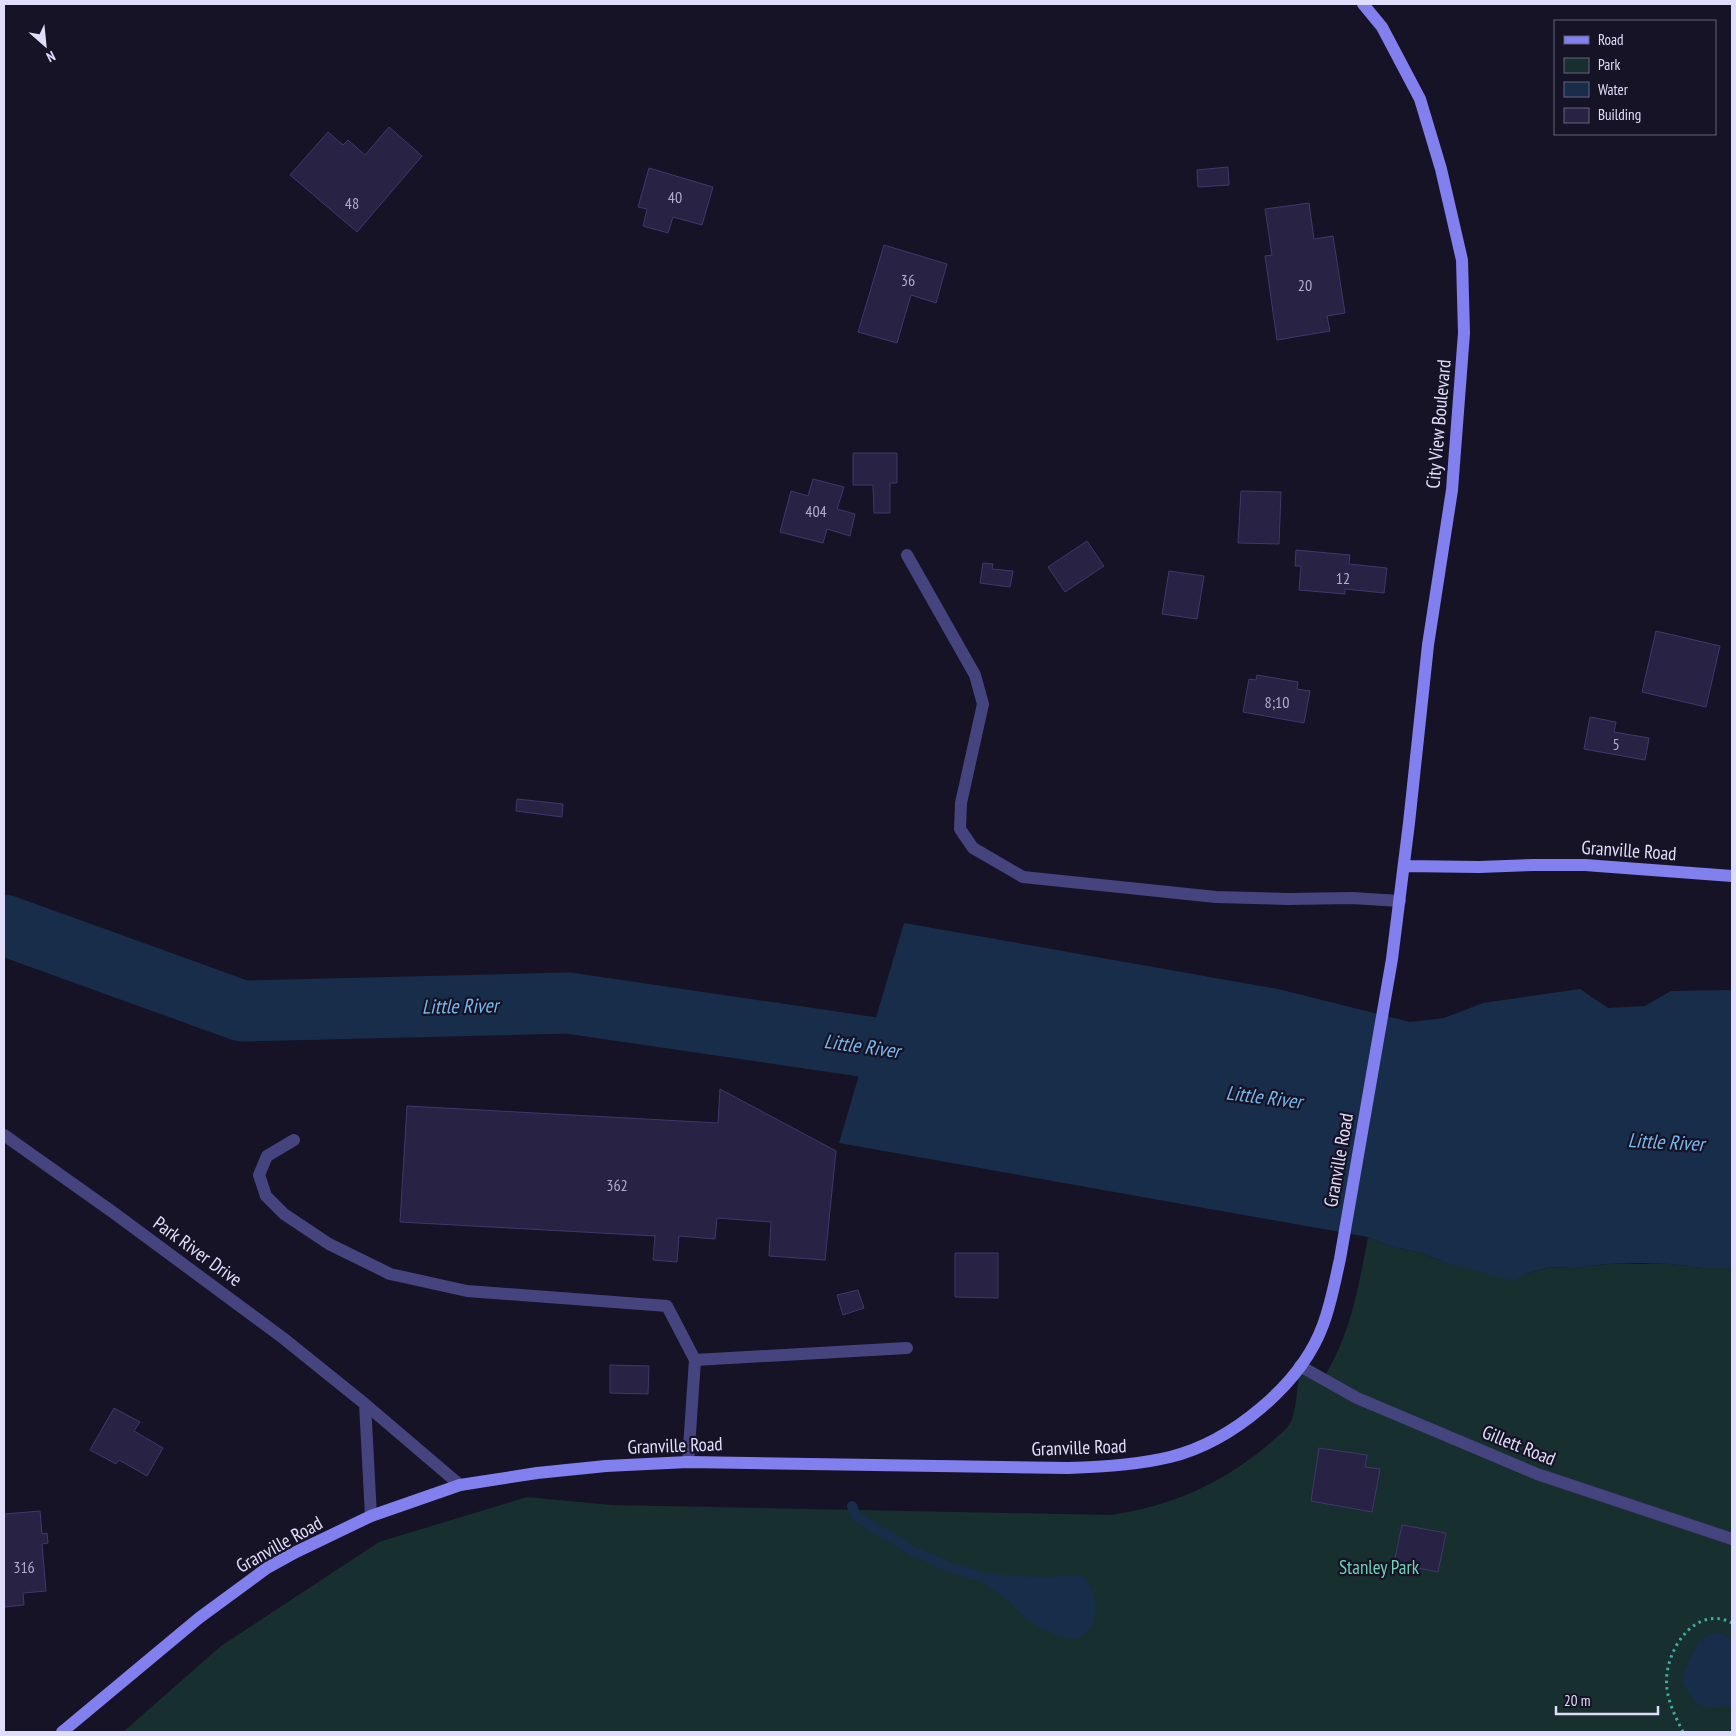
<svg xmlns="http://www.w3.org/2000/svg" width="1736" height="1736" font-family="'PT Sans Narrow',sans-serif">
<style>
.green{fill:#172f2e}
.water{fill:#182d4a}
.lines{fill:none;stroke-linecap:round;stroke-linejoin:round}
.stream{stroke:#182d4a;stroke-width:10}
.river{stroke:#182d4a;stroke-width:61}
.building{fill:#282245;stroke:#41376d}
.path{stroke:#41aba3;stroke-width:3;stroke-dasharray:2.5 4;stroke-linecap:butt}
.lane{stroke:#46447f;stroke-width:12}
.street{stroke:#46447f;stroke-width:12}
.secondary{stroke:#8180ee;stroke-width:12}
.labels{text-anchor:middle;stroke-width:4.5;stroke-linejoin:round;paint-order:stroke}
.number-label{font-size:16px;fill:#b2aecd}
.street-label{font-size:19px;fill:#e0ddfa;stroke:#161326}
.park-label{font-size:19px;fill:#72d2b8;stroke:#161326}
.water-label{font-size:20px;font-style:italic;fill:#78b9ed;stroke:#161326}
</style>
<rect width="100%" height="100%" fill="#161326"/>
<path class="green" d="M1368,1237L1389,1246L1422,1253L1446,1263L1524,1274L1551,1267L1574,1268L1606,1264H1671L1703,1268H1732V1732H123L221,1646L379,1542L527,1497L611,1505L1110,1515C1170,1507 1223,1483 1269,1444C1276,1438 1289,1428 1292,1419C1297,1403 1298,1382 1300,1366L1326,1374C1351,1332 1359,1285 1368,1237Z"/>
<path class="water" d="M904,923L1278,989L1410,1022L1444,1018L1483,1003L1580,989L1608,1008L1645,1006L1671,991L1732,990V1268H1703L1671,1264L1640,1263L1606,1264L1574,1268L1551,1267L1524,1274L1513,1281L1446,1263L1422,1253L1389,1246L1368,1237L839,1143Z
M984,1573C1005,1575 1025,1577 1045,1577C1054,1577 1072,1574 1080,1576C1099,1582 1104,1636 1073,1639C1060,1640 1032,1624 1022,1615C1016,1610 1012,1604 1006,1599C998,1593 989,1588 981,1582L979,1576Z
M1721,1633L1732,1641V1708L1726,1706L1708,1708L1696,1704L1684,1684V1670L1700,1640L1711,1634Z"/>
<g class="lines">
<path class="stream" d="M852,1506L856,1516L911,1550L949,1567L979,1576"/>
<path class="river" d="M4,925L242,1011L568,1003L950,1059"/>
</g>
<path class="building" d="M389,127L422,156L357,232L290,175L328,132L343,145L348,140L365,155Z
M1228,167L1229,185L1198,187L1197,170Z
M649,168L713,187L702,225L673,217L668,233L643,226L647,209L638,207Z
M1309,203L1314,239L1333,236L1345,313L1327,316L1330,331L1277,340L1265,256L1272,255L1265,209Z
M884,245L947,264L936,303L911,295L897,343L858,332Z
M853,453H897V483H890V513H874L873,485H853Z
M813,479L844,487L837,509L855,514L850,536L827,529L823,543L780,532L791,491L808,496Z
M1241,491L1281,492L1279,544L1238,543Z
M1087,541L1104,566L1065,592L1048,567Z
M1296,550L1350,555L1349,564L1387,568L1384,593L1345,589V594L1299,590L1301,566H1295Z
M983,563L993,564L992,569L1013,571L1010,587L980,583Z
M1169,571L1204,576L1197,619L1162,614Z
M1656,631L1720,646L1706,707L1642,692Z
M1257,675L1298,682L1297,689L1310,691L1304,723L1243,712L1249,679L1256,680Z
M1590,717L1616,722L1614,732L1649,738L1645,760L1584,749Z
M517,799L563,804L562,817L516,811Z
M720,1089L836,1151L825,1260L769,1256L771,1222L717,1218L715,1239L679,1236L677,1262L653,1260L655,1236L400,1222L407,1106L718,1123Z
M955,1253H998V1298L955,1297Z
M858,1290L864,1308L843,1315L837,1295Z
M610,1365L649,1366L648,1394L610,1393Z
M114,1408L140,1422L134,1431L163,1448L147,1476L119,1460L116,1464L90,1450Z
M1319,1448L1367,1455L1365,1467L1380,1469L1372,1512L1311,1501Z
M40,1511L42,1534L47,1533L48,1543L42,1544L46,1591L23,1593L24,1605L5,1607L4,1589V1514Z
M1402,1525L1446,1533L1438,1572L1394,1563Z"/>
<g class="lines">
<path class="path" d="M1683,1732C1676,1718 1669,1704 1667,1689C1662,1654 1694,1603 1732,1623"/>
<path class="lane" d="M907,555L975,675L983,704L961,803L960,829L973,848L1023,877L1216,897L1289,899L1352,898L1400,901
M294,1140L267,1156L259,1175L266,1196L284,1214L329,1244L390,1274L467,1291L667,1306L695,1360L688,1462
M695,1360L907,1348
M1300,1366L1357,1398L1537,1474L1732,1539"/>
<path class="street" d="M4,1135L114,1213L283,1338L365,1404L460,1485
M365,1404L371,1516"/>
<path class="secondary" d="M1404,866L1479,867L1534,865H1585L1732,876
M62,1732L199,1618L267,1568L296,1552L371,1516L460,1485L537,1473L606,1466L688,1462L1068,1468C1103,1467 1137,1465 1170,1457C1231,1442 1301,1385 1323,1325C1331,1304 1335,1281 1340,1259L1392,959L1409,823L1428,645L1452,490L1464,333L1462,260L1441,169L1420,99L1382,27L1363,4"/>
</g>
<g class="labels">
<g class="number-label">
<text x="675" y="203">40</text>
<text x="352" y="209">48</text>
<text x="908" y="286">36</text>
<text x="1305" y="291">20</text>
<text x="816" y="517">404</text>
<text x="1343" y="584">12</text>
<text x="1277" y="708">8;10</text>
<text x="1616" y="750">5</text>
<text x="617" y="1191">362</text>
<text x="24" y="1573">316</text>
</g>
<g class="street-label">
<text transform="translate(1438 424) rotate(-85)" y="7">City View Boulevard</text>
<text transform="translate(1629 850) rotate(4)" y="7">Granville Road</text>
<text transform="translate(1338 1160) rotate(-80)" y="7">Granville Road</text>
<text transform="translate(198 1251) rotate(36)" y="7">Park River Drive</text>
<text transform="translate(675 1445) rotate(-2)" y="7">Granville Road</text>
<text transform="translate(1519 1445) rotate(22)" y="7">Gillett Road</text>
<text transform="translate(1079 1447) rotate(-2)" y="7">Granville Road</text>
<text transform="translate(279 1544) rotate(-29)" y="7">Granville Road</text>
</g>
<g class="park-label">
<text x="1379" y="1574">Stanley Park</text>
</g>
<g class="water-label">
<text transform="translate(460 1006) rotate(-1)" y="7">Little River</text>
<text transform="translate(862 1046) rotate(8)" y="7">Little River</text>
<text transform="translate(1264 1097) rotate(7)" y="7">Little River</text>
<text transform="translate(1666 1142) rotate(3)" y="7">Little River</text>
</g>
</g>
<rect width="1736" height="1736" fill="none" stroke="#e0ddfa" stroke-width="10"/>
<rect x="1554" y="20" width="162" height="115" fill="#161326" stroke="#67647b"/>
<rect x="1564" y="36" width="25" height="8" fill="#8180ee" stroke="#67647b"/>
<text x="1598" y="45" font-size="15" fill="#e0ddfa">Road</text>
<rect x="1564" y="58" width="25" height="15" fill="#172f2e" stroke="#67647b"/>
<text x="1598" y="70" font-size="15" fill="#e0ddfa">Park</text>
<rect x="1564" y="82" width="25" height="15" fill="#182d4a" stroke="#67647b"/>
<text x="1598" y="95" font-size="15" fill="#e0ddfa">Water</text>
<rect x="1564" y="108" width="25" height="15" fill="#282245" stroke="#67647b"/>
<text x="1598" y="120" font-size="15" fill="#e0ddfa">Building</text>
<g transform="translate(45 45) rotate(153)" stroke="#161326" stroke-width="4" paint-order="stroke">
<path d="M0-4L9 19L0 12L-9 19Z" fill="#e0ddfa"/>
<text y="-8" font-size="14" font-weight="bold" text-anchor="middle" fill="#e0ddfa">N</text>
</g>
<path d="M1556 1706v8h102v-8" fill="none" stroke="#e0ddfa" stroke-width="2.5"/>
<text x="1564" y="1706" font-size="15" fill="#e0ddfa" stroke="#161326" stroke-width="4" paint-order="stroke">20 m</text>
</svg>
